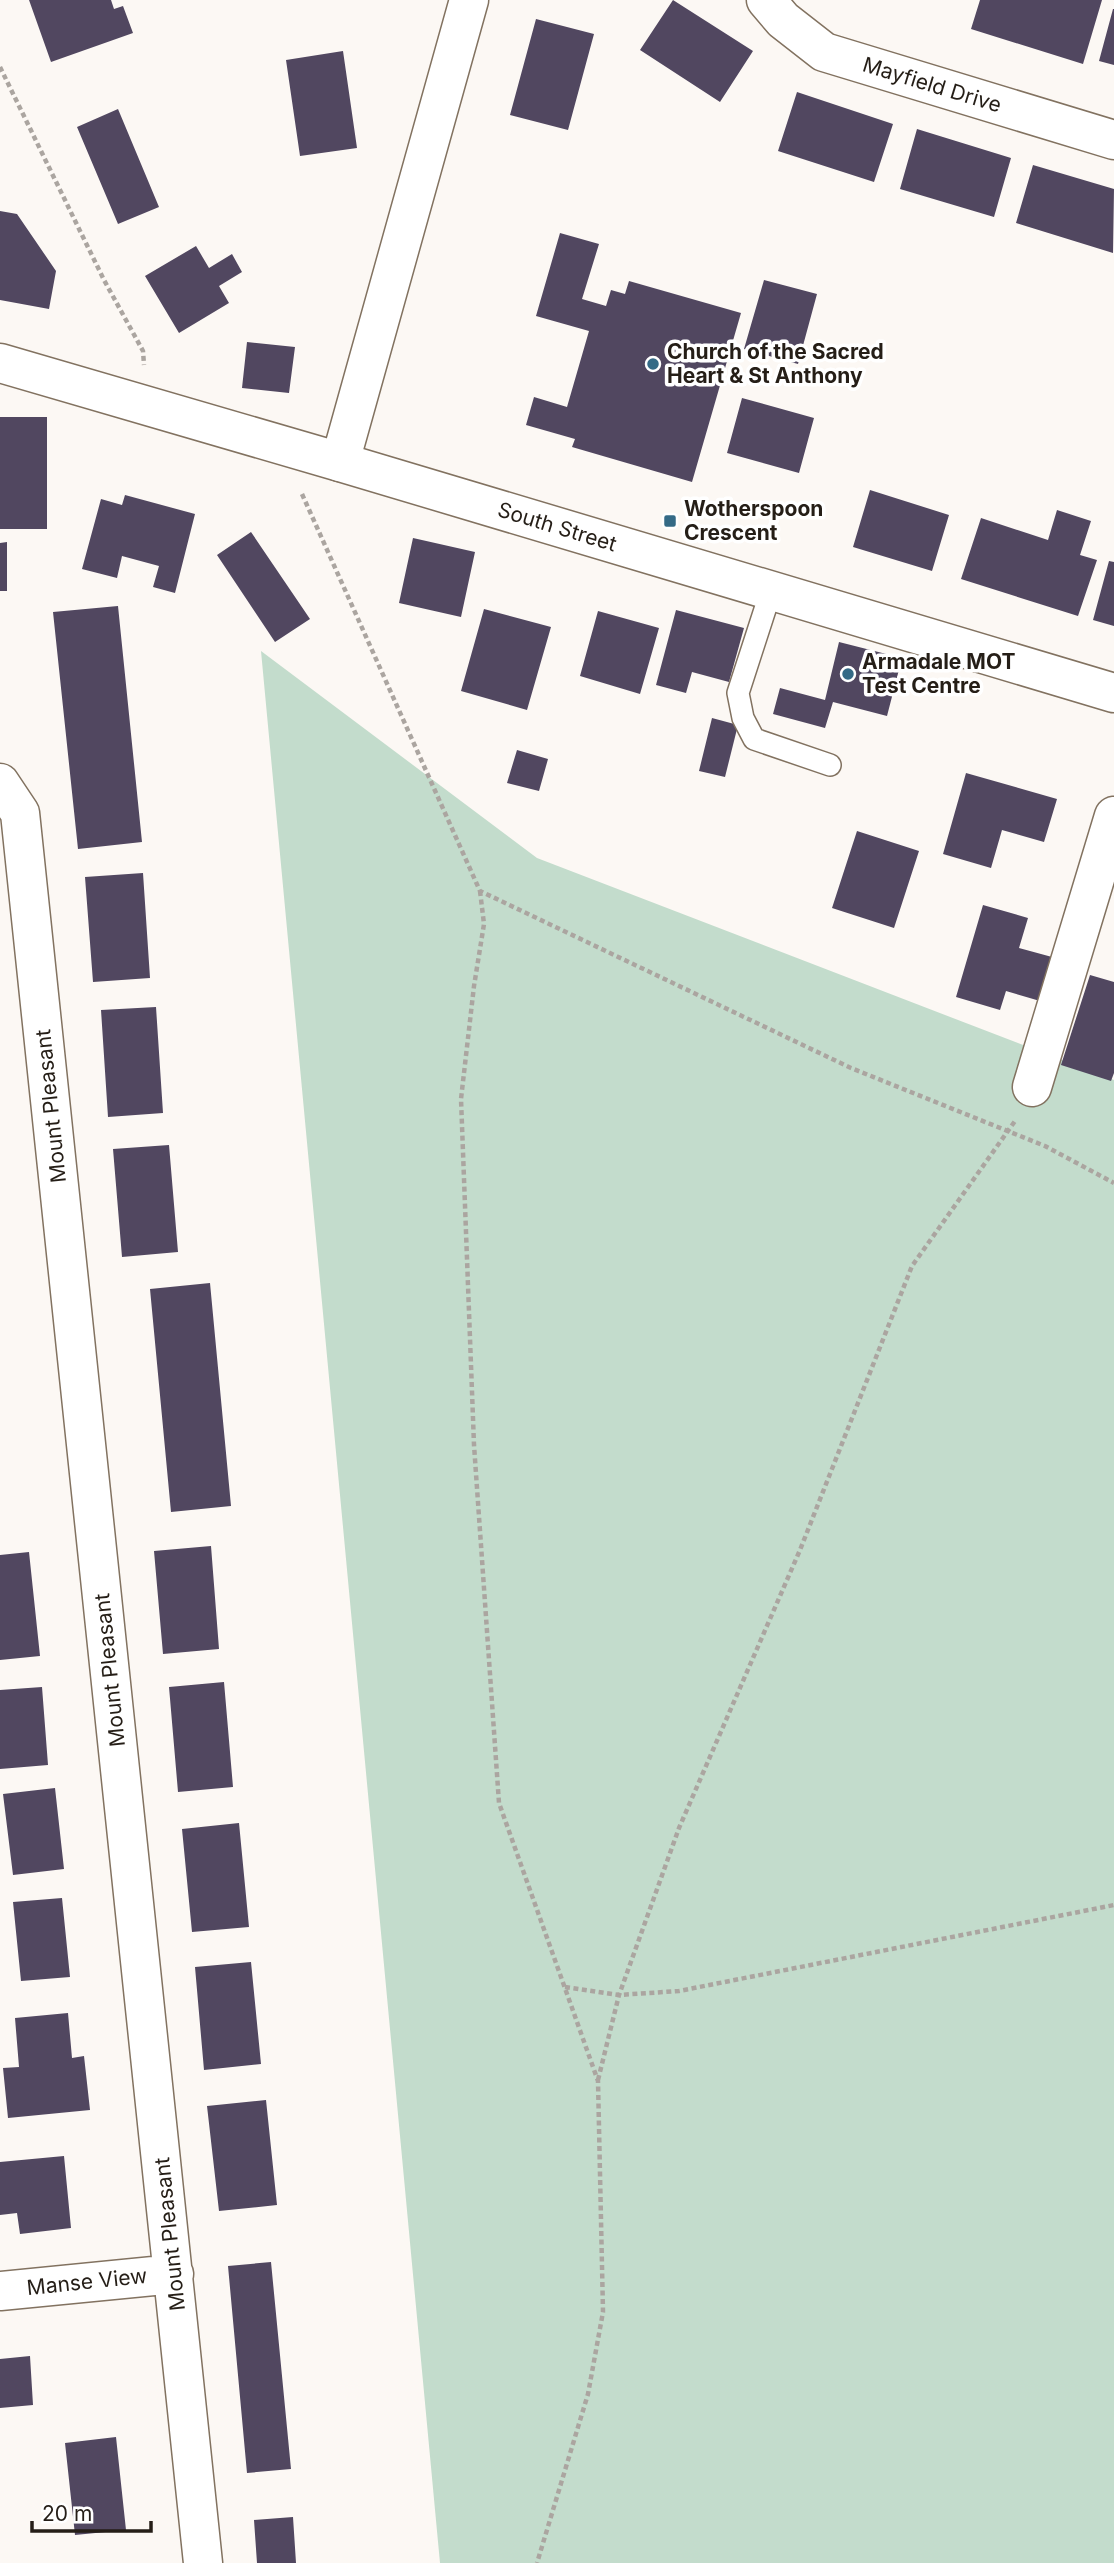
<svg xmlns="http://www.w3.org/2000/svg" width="1114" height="2563" font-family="Inter,sans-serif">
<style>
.green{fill:#c3dccc}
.building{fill:#514760}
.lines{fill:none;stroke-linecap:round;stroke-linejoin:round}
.lane-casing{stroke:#827260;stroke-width:24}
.street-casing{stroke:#827260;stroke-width:41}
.secondary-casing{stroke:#827260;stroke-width:41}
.path{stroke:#aba5a0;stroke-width:4.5;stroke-dasharray:5 3.5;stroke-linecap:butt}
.lane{stroke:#fff;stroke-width:21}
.street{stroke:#fff;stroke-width:38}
.secondary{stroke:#fff;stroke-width:38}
.poi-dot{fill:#346a86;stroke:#fff;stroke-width:2.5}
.labels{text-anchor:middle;stroke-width:7;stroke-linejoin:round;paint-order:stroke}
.street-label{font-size:21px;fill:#251e17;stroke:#fff}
.poi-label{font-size:21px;font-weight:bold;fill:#251e17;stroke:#fff;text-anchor:start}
</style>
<rect width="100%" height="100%" fill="#fcf8f4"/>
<path class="green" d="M261,651L537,858L1114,1080V2563H440Z"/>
<path class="building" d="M29,0H111L114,9L123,6L133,33L51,62Z
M673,0L753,51L720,102L640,50Z
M980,0H1102L1083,64L971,29Z
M1113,9H1114V65L1099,61Z
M536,19L594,34L568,130L510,115Z
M343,51L357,148L300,156L286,60Z
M797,92L893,124L874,182L778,151Z
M118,109L159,207L118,224L77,127Z
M917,129L1011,158L994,217L900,189Z
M1033,165L1114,189L1113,253L1016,223Z
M0,211L17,214L56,271L49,309L0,300Z
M560,233L599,244L582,299L606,306L611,290L625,294L629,281L741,313L692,482L572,447L575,439L526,425L534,397L567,407L589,331L536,316Z
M196,246L209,268L232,254L242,272L219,286L229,303L179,333L145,276Z
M764,280L817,294L798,364L744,349Z
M247,342L295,347L289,393L242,388Z
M742,398L814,418L799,473L727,453Z
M0,417H47V529H0Z
M870,490L949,515L932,571L853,547Z
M125,495L195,514L175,593L153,587L159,566L122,556L117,578L82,569L101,499L122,505Z
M1057,510L1091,521L1080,555L1097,560L1078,616L961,579L981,518L1048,540Z
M251,532L310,619L275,642L217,555Z
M413,538L475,552L461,617L399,603Z
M7,542V591H0V543Z
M1109,561L1114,562V626L1093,620Z
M118,606L142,842L78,849L53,612Z
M484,609L551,627L527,710L461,691Z
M676,610L744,628L729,682L692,672L686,693L656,685Z
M598,611L659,628L640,694L580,676Z
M839,642L902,658L887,716L833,702L825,728L773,714L780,688L825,700Z
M712,718L738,725L725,777L699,771Z
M517,750L548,759L539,791L507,783Z
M966,773L1057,799L1044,842L1002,830L991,868L943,854Z
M857,831L919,851L894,928L832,908Z
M143,873L150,978L93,982L85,877Z
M983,905L1028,918L1019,948L1052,957L1040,1001L1006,991L1000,1010L956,997Z
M1090,975L1114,982V1073L1111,1081L1061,1065Z
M156,1007L163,1113L108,1117L101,1010Z
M169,1145L178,1252L122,1257L113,1149Z
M210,1283L231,1506L171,1512L150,1289Z
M211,1546L219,1649L163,1654L154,1551Z
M29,1552L40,1656L0,1660V1555Z
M224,1682L233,1787L178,1792L169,1687Z
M42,1687L48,1765L0,1769V1690Z
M55,1788L64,1869L13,1875L3,1794Z
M239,1823L249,1927L192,1932L182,1829Z
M62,1898L70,1977L21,1981L13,1902Z
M251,1962L261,2064L204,2070L195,1967Z
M68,2013L72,2058L84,2056L90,2110L8,2118L3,2068L19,2067L15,2018Z
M266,2100L277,2205L219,2211L207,2106Z
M64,2156L71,2228L20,2234L17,2213L0,2215V2162Z
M271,2262L291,2469L247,2473L228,2266Z
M30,2356L33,2405L0,2408V2359Z
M116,2437L126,2530L75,2535L65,2443Z
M293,2517L296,2563H257L254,2520Z"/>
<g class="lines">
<g class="lane-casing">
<path id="lane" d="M771,591L738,693L743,718L754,739L830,765"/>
</g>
<g class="street-casing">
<path id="street" d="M766,0L783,20L824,52L1114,140
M340,462L469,0
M0,783L20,813L203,2563
M1032,1087L1114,816
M0,2291L174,2274"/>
</g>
<g class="secondary-casing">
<path id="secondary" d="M0,363L340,462L1114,693"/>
</g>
<path class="path" d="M0,67L104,280L143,351L144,365
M302,494L480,891L851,1068L1045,1146L1114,1183
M480,891L484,924L474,986L461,1099L474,1445L499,1803L598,2081L603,2312L588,2394L537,2563
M565,1987L619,1995L679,1991L1114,1905
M598,2080L619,1995L679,1828L800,1550L912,1266L1015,1121"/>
<use href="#lane" class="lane"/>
<use href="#street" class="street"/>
<use href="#secondary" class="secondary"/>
</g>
<g class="poi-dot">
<circle cx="653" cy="364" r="7"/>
<rect x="663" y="514" width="14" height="14" rx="3.5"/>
<circle cx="848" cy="674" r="7"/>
</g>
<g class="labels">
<g class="street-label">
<text transform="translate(932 85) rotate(17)" y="7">Mayfield Drive</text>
<text transform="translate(557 527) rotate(17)" y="7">South Street</text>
<text transform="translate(51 1106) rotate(-96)" y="7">Mount Pleasant</text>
<text transform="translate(110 1670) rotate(-96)" y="7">Mount Pleasant</text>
<text transform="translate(170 2234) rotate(-96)" y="7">Mount Pleasant</text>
<text transform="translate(87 2282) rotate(-6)" y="7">Manse View</text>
</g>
<g class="poi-label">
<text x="667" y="359">Church of the Sacred<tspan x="667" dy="24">Heart &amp; St Anthony</tspan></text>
<text x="684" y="516">Wotherspoon<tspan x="684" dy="24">Crescent</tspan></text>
<text x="862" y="669">Armadale MOT<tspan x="862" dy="24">Test Centre</tspan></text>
</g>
</g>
<path d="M32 2521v10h119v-10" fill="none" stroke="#251e17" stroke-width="3.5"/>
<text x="42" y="2521" font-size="21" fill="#251e17" stroke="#ffffff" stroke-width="5" paint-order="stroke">20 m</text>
</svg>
